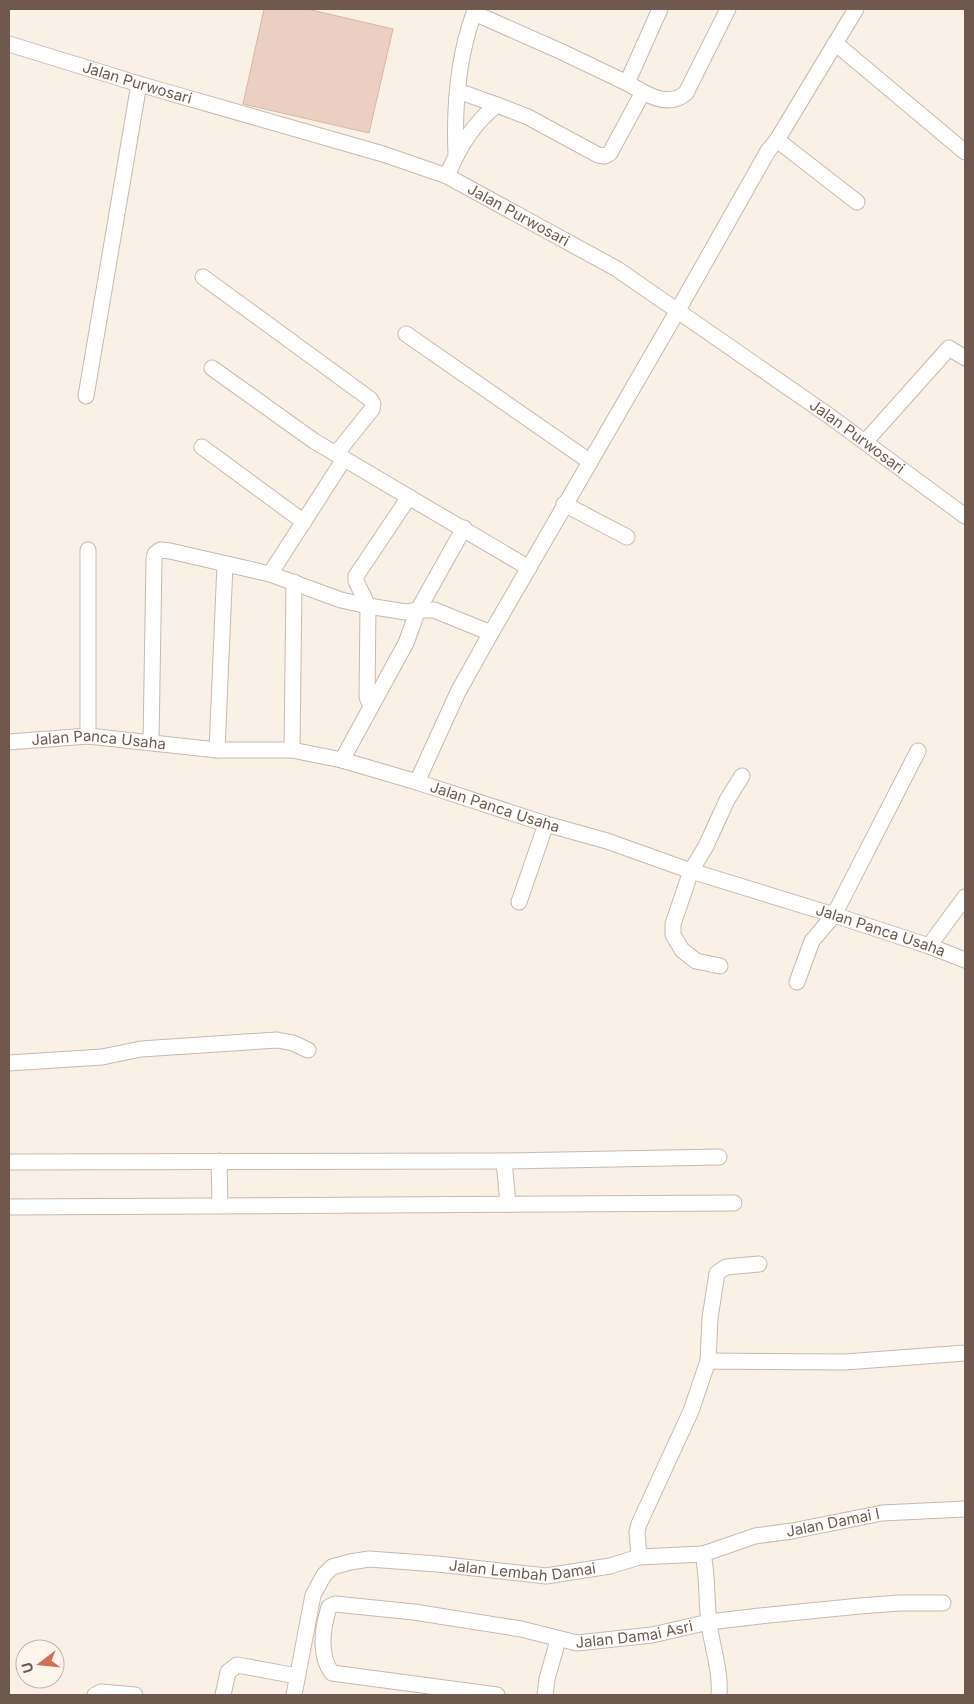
<svg xmlns="http://www.w3.org/2000/svg" width="974" height="1704" font-family="Inter,sans-serif">
<style>
.building{fill:#ebcfc1;stroke:#dcb5a3}
.lines{fill:none;stroke-linecap:round;stroke-linejoin:round}
.minor-casing{stroke:#c9b8ad;stroke-width:17}
.minor{stroke:#fff;stroke-width:15}
.labels{text-anchor:middle;stroke-width:4;stroke-linejoin:round;paint-order:stroke}
.street-label{font-size:15px;fill:#6f584e;stroke:#fdf5eb}
</style>
<rect width="100%" height="100%" fill="#f9f1e6"/>
<path class="building" d="M264,9H307L393,29L369,133L243,104Z"/>
<g class="lines">
<g class="minor-casing">
<g id="minor">
<path d="M835,43L965,152"/>
<path id="s1" d="M9,44L139,84L383,154L447,176L617,269L828,415L965,516"/>
<path d="M627,83L660,9"/>
<path d="M458,91L497,105"/>
<path d="M643,92C657,100 673,104 686,93L728,9"/>
<path d="M777,140L857,202"/>
<path d="M447,176C458,149 473,123 497,105L528,117L598,155L605,156L610,153L643,92L627,83L560,51L474,13C458,57 454,107 456,154"/>
<path d="M203,277L370,399L373,404L372,409L336,454"/>
<path d="M406,334L589,461"/>
<path d="M212,368L314,441L529,568"/>
<path d="M86,396L139,84"/>
<path d="M865,442L949,348L965,358"/>
<path d="M202,447L304,522"/>
<path d="M564,504L627,537"/>
<path d="M88,550V736"/>
<path d="M270,574L344,459"/>
<path d="M371,706L367,697L368,606L356,581V576L409,497"/>
<path id="s2" d="M9,742L88,736L217,750H292L342,760L417,782L546,824L607,841L691,871L834,915L929,946L965,960"/>
<path d="M151,742L154,559L155,554L160,550L170,551L270,574L341,600L368,606L406,612L418,610H434L491,633"/>
<path d="M217,750L225,564"/>
<path d="M292,750L294,582"/>
<path d="M342,760L406,643L418,610L464,528"/>
<path d="M417,782L458,692L491,633L678,310L768,151L777,140L856,9"/>
<path d="M519,902L546,824"/>
<path d="M929,946L965,897"/>
<path d="M720,966L696,961L682,950L673,935V924L691,871L706,846L727,800L742,776"/>
<path d="M797,982L812,941L834,915L918,751"/>
<path d="M9,1063L102,1057L141,1049L277,1040L293,1043L308,1050"/>
<path d="M219,1161L220,1205"/>
<path d="M504,1161L508,1204"/>
<path d="M9,1162L504,1161L719,1157"/>
<path d="M9,1207L734,1203"/>
<path d="M708,1361L710,1318L717,1273L726,1267L759,1264"/>
<path id="s3" d="M703,1554L755,1536L792,1531L882,1513L965,1509"/>
<path d="M639,1557L637,1532L639,1524L691,1411L708,1361L845,1362L965,1353"/>
<path d="M95,1695L101,1692L135,1695"/>
<path d="M223,1695L228,1672L237,1665L297,1676"/>
<path id="s4" d="M294,1695L313,1595L324,1575L332,1567L350,1562L369,1559L437,1564L546,1576L610,1566L639,1557L703,1554C708,1577 706,1600 709,1623C712,1647 721,1671 719,1695"/>
<path id="s5" d="M497,1695L332,1673C318,1655 323,1627 329,1607L335,1604L414,1612L521,1629L577,1643L652,1635L709,1622L760,1616L860,1606L899,1603H943"/>
<path d="M545,1695L547,1679L558,1640"/>
</g>
</g>
<use href="#minor" class="minor"/>
</g>
<g class="labels">
<g class="street-label">
<text dy="5" stroke="none"><textPath href="#s1" startOffset="134">Jalan Purwosari</textPath></text>
<text dy="5" stroke="none"><textPath href="#s1" startOffset="539">Jalan Purwosari</textPath></text>
<text dy="5" stroke="none"><textPath href="#s1" startOffset="944">Jalan Purwosari</textPath></text>
<text dy="5" stroke="none"><textPath href="#s2" startOffset="90">Jalan Panca Usaha</textPath></text>
<text dy="5" stroke="none"><textPath href="#s2" startOffset="495">Jalan Panca Usaha</textPath></text>
<text dy="5" stroke="none"><textPath href="#s2" startOffset="900">Jalan Panca Usaha</textPath></text>
<text dy="5" stroke="none"><textPath href="#s3" startOffset="134">Jalan Damai I</textPath></text>
<text dy="5" stroke="none"><textPath href="#s4" startOffset="328">Jalan Lembah Damai</textPath></text>
<text dy="5" stroke="none"><textPath href="#s5" startOffset="545">Jalan Damai Asri</textPath></text>
</g>
</g>
<rect width="974" height="1704" fill="none" stroke="#6f584e" stroke-width="20"/>
<g transform="translate(40 1664) rotate(254)"><circle r="24" fill="#fdf5eb" stroke="#c4b6ac"/>
<path d="M0-4L9 19L0 12L-9 19Z" fill="#d46e5a"/>
<text y="-8" font-size="14" font-weight="bold" text-anchor="middle" fill="#6f584e">U</text>
</g>
</svg>
